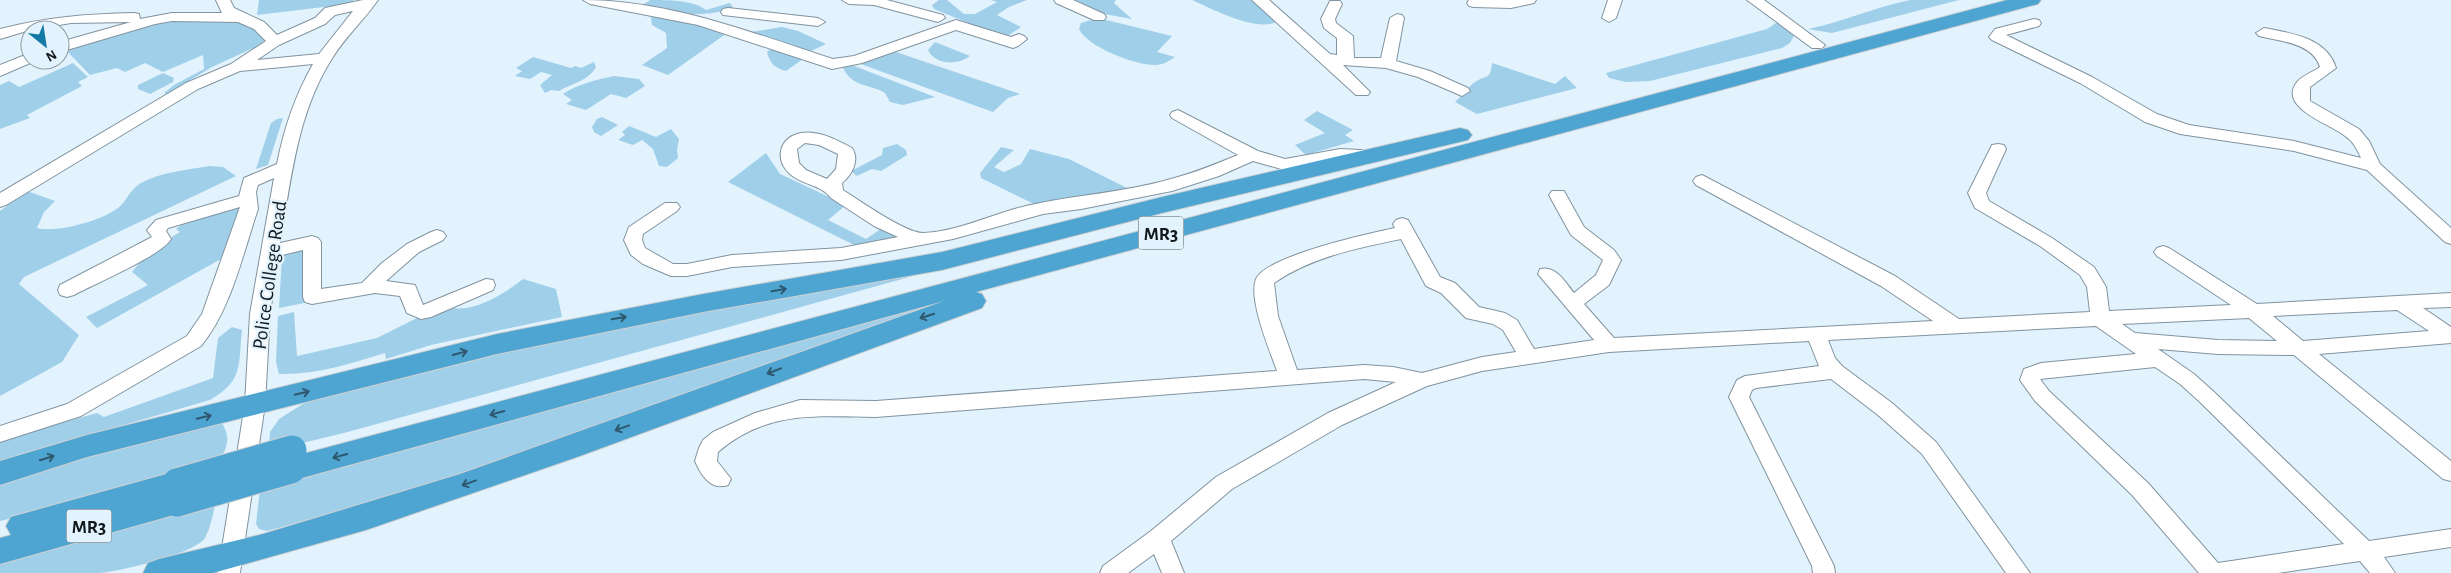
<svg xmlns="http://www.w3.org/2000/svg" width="2451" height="573" font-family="'Alegreya Sans',sans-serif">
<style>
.green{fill:#a0cfea}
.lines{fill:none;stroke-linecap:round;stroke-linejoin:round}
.minor-casing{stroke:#81939f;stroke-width:2}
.highway-casing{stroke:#cfd1d2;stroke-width:2}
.minor{fill:#fff;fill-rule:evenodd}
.highway{fill:#4fa5d1;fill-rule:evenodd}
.highway-bridge-casing{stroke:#cfd1d2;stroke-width:31;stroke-linecap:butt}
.highway-bridge{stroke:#4fa5d1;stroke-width:29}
.oneway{stroke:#2d586e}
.labels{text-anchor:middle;stroke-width:4.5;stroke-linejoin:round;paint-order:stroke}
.shield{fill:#e3f3fd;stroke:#505a60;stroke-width:1}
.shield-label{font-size:19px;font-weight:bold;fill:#11191d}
.street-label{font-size:20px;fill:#11191d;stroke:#e3f3fd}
</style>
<rect width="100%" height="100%" fill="#e3f3fd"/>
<path class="green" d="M259,0H354L349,4L257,15Z
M650,0C667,0 694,0 706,10L730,3L733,7C704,20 672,12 641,6Z
M939,0H947L964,14H975L997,2L991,0H1027L1009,7L997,15L1021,27L1005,38L934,9L932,5Z
M1067,0H1116L1114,3L1132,19L1093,12Z
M1192,0H1253L1276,22C1256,32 1212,9 1192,0Z
M1910,0H1959L1832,33L1808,29C1843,22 1875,7 1910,0Z
M655,14L730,31L668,75L642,65L667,48L666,33L652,25L651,18Z
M1098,18L1172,36L1157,52L1175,57C1169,61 1163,65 1156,65C1137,66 1087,47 1079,29L1081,23Z
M238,20L248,24L265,38L264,43L212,67L167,94L164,93L174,85L204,69L203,55L163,72L145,63L125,72L117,68L90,75L64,48L150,23Z
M1779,21L1791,29L1794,36L1790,43L1782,48L1650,81L1626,82L1609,78L1606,73L1767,29Z
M782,27L798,31L826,44L809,52L751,32Z
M935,42L970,56C958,65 936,66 928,50Z
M773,47L806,57L786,71C775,68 770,64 767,52Z
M890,50L1020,94L1008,98L993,112L855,62Z
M533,57L571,68L575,66L581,68L594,62L596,67C588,81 573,83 559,91L551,90L545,93L540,85L552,75L541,72L530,79L515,76L522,71L516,68Z
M73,63L88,77L78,82L82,86L27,115L30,118L0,129V85L9,81L19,87Z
M1492,63L1555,84L1565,76L1577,88L1477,114L1455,102C1462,96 1468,87 1475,82C1487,74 1490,81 1492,63Z
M849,64L935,97L903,105L890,102L885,93C868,83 852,88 842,66Z
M163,73L174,78L173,82L150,94L138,89V85Z
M614,76L639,79L645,86L626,98L611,94L586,110L566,104L572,100L563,94C578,84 596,80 614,76Z
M1317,111L1353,130L1345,135L1354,141L1306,155L1295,145L1325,133L1304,120Z
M602,117L618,125L601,136L594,132L592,127L597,119Z
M283,118L268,165L256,169L271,123L277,119Z
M629,126L656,137L671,129L679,139L677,150L678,158L667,167L659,166L653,149L642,140L633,145L618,140L625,135L622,132Z
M897,144L906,150L907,155L881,171L872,169L857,176L851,171L882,155L883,148Z
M1001,147L1014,150L994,167L1004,172L1021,164L1030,149L1069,159L1133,191L1038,206L981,178L980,173Z
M766,153L780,174L846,205L828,220L866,239L882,228L913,240L862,249L728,182Z
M209,166L223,167L236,176L24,277L19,284L79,335L62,362L0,396V211L7,206L5,205L27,191L55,201L44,212L37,228C57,233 101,221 118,208C127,201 129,190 141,183C161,172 187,170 209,166Z
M241,203L221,259L97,328L86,317L148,285L132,272L149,251L180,232L176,229L189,219Z
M302,248L308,251L307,299L304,303L279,308L282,256L288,251Z
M924,273L344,433L298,444L269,448L270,432L279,419L306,402L518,344Z
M523,279L556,289L562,317L431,345L386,359L385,353C349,364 316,375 279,374L276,362L278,316L294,312L297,356L377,338L423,315L447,306C470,316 505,293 523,279Z
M928,304L931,307L444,483L267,531L259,529L256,524L260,489Z
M232,327L242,330C238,366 244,380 210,400L0,461V440L97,413L104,417L213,378L218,338Z
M206,423H222C229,436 229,443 222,456L110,494L0,521V480Z
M216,501C213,513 211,527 205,538C194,554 121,571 100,573C68,573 33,573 0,573V558Z"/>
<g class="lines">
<g class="minor-casing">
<path id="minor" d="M216,0H230L234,8L264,22L277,35L315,18L325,8L363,0H378C364,20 346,36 333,57C297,112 291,180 280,243L312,236L318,238L321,242V289L362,283L382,263L407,244L431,232L437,230L443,232L446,236L443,240L419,252L386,281L415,285L423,305L486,279L493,280L495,285L493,290L431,317L421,319L407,313L400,296L375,293L312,304L305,302L303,297V250L278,256L270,314L265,404L240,573H218L245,404L250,314L274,178L258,185L256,192L258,209C243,253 231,310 201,346L81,416L0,442V426L67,404L187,336L202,314L240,207L168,228L166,231L171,239C161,256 94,284 74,295L67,297L60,295L58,290L60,285L152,237L147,230L156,220L239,196L244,178L277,164C284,128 295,96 313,64L240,71L198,89L6,205L0,207V193L186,83L231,64L266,41L254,29L238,22L172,21L155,24L60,52V42L131,22L71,23L30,30L0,39V29C46,17 87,14 134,13L139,14L140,19L172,13H222ZM353,11L319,54L257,60L279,45L325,24L335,15Z
M583,0C669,0 752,33 833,59L854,56L956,20L1011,37L1019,34L1024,36L1027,39L1018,46L1013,48L956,30L862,63L832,69L698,25L590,4Z
M842,0H887L943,15L945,18L938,22L874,5L849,4Z
M1054,0H1073L1104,14L1106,17L1104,20H1094L1056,3Z
M1252,0H1269L1330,54L1337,55V38L1324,28L1321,19L1330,1H1340L1342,4L1335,19L1336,23L1353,36L1354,58H1381L1390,18L1397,14L1402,15L1404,18L1396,61L1430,71L1468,88L1470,91L1462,96L1418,77L1386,68L1343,65L1370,92L1368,95H1356Z
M1469,0H1536L1534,3L1511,8L1474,7L1469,6L1467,3Z
M1608,0H1622L1616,18L1609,22L1602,18Z
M1747,0H1764L1825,45L1822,48H1812Z
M728,8L818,18L825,22L818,26L723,15L721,12L723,9Z
M2034,19L2039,20L2041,23L2039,26L2006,35L2092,77L2157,114L2189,125L2294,141L2361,158C2357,149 2353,141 2345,136C2331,124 2277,108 2297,82C2303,75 2313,72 2320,67C2313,43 2279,41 2259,36L2256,33L2264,28C2291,33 2327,38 2336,68L2310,87V101L2359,129L2369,141L2380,164L2451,228V244L2445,242L2367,170L2294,151L2180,134L2145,122L2080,83L1992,40L1989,37L1995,29Z
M30,53V60L35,61L0,76V65Z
M1178,110L1258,151L1285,159L1340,149L1380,151L1382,155L1380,159H1340L1304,165L1312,167L1315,171L1312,175L1306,176L1253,161L1219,176L1172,191L1081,209L1043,214L953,239L841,260L732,267L687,276H671L643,264L631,255L624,240L629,227L665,203H677L680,207L677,211L643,234L642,240L645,248L673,264H687L732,255L841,248L898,237L874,226L831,198C821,184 801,185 789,173C774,158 780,137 801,133C819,130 837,140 852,148C860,160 852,175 842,183L843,190C859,200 905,233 923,233C957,232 992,214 1026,206C1073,195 1123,193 1171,179C1194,173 1216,164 1238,155L1172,118L1170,115L1172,112ZM805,143L819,145L838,154L836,169L827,179L806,170L799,163L797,149Z
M1998,144L2004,145L2006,149L1986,193L1989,201L2052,238L2094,267L2106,287L2109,311L2231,305L2157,256L2154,252L2157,248L2163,246L2169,248L2257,304L2451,293V307L2423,308L2451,327V343L2319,354L2451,461V481L2443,479L2294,355L2218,354L2158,349L2194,374L2214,392L2369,541L2451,529V547L2384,557L2395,573H2370L2360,561L2278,573H2199L2132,495L2035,401L2020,380L2024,369L2041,363L2136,354L2096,326L1828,340L1835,358L1842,366L1892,403L1936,442L2030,573H2006L1922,454L1878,415L1831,379L1756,388L1752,390L1749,397L1834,566L1835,573H1813L1812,566L1729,397L1737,380L1745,376L1819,366L1809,341L1609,352L1482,371L1427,386L1342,425L1232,489L1171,541L1184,573H1162L1154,554L1128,573H1100L1103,566L1151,531L1216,477L1328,413L1396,382L1364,379L876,417C817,416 767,410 718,452L717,461L731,479L728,485C711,491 701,475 695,461L699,448L703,440L713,432L755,413L800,400L876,401L1277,371C1270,351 1248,299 1256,279C1266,256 1371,233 1395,228L1393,224L1396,220L1402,218L1408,220L1440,277L1455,283L1479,307L1505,313L1517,320L1534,349L1594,340L1538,274L1540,269C1556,265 1565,282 1574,293L1596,275L1603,260L1571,235L1549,195L1552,191H1564L1584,227L1614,250L1621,260L1609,285L1584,304L1614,338L1933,321L1881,286L1696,185L1693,181L1696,177L1702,175L1895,276L1959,319L2090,312L2087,287L2080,275L2040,246L1975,208L1968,193L1992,145ZM1401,239L1426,286L1441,293L1466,318L1493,324L1503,330L1516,352L1482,357L1422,373L1393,367L1364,365L1297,370L1278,316L1274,283C1311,257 1358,248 1401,239ZM2397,310L2429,331L2303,341L2273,316ZM2249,318L2277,341L2218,340L2135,333L2122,324ZM2155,367L2180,384L2200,402L2344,544L2218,563L2148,483L2049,391L2040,379Z"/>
</g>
<g class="highway-casing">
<path id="highway" d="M2007,0H2041L2038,4L976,292L982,294L986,301L982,308L580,456L366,530L213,573H143L148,563L159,559L263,534L460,474L944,301L291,481L280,477L276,469L280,461L291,457Z
M1460,128L1468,130L1472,135L1468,140L1162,213L942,270L703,312L497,354L87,457L0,485V461L87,435L497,334L703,294L942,252L1162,197Z
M177,471L188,474L192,483L185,492L192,502L188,511L0,564V538L11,535L6,526L11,517Z"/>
</g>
<use href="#minor" class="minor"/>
<use href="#highway" class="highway"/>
<g class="highway-bridge-casing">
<path id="highway-bridge" d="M177,483L292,450
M177,502L291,469"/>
</g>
<use href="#highway-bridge" class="highway-bridge"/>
</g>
<defs><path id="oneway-shaft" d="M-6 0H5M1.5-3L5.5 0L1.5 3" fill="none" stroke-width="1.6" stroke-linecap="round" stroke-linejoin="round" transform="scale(1.25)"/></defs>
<g class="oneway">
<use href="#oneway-shaft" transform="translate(779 290) rotate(-9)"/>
<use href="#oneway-shaft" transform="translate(927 316) rotate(162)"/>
<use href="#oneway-shaft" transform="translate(619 318) rotate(-10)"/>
<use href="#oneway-shaft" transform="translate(460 353) rotate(-15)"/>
<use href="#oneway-shaft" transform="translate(774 371) rotate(159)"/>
<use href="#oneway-shaft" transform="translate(302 393) rotate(-13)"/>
<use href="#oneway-shaft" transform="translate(497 413) rotate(165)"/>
<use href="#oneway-shaft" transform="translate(204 417) rotate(-14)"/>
<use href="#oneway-shaft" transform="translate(622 428) rotate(160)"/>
<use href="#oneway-shaft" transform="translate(340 456) rotate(165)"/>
<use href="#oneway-shaft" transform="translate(47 458) rotate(-17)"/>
<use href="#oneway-shaft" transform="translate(469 483) rotate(160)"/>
</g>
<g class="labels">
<g class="shield">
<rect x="1138.5" y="216.5" width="45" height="33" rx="4"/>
<rect x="66.5" y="509.5" width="45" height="33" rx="4"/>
</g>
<g class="shield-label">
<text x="1161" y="240">MR3</text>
<text x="89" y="533">MR3</text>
</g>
<g class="street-label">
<text transform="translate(269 275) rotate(-82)" y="7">Police College Road</text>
</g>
</g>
<g transform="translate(45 45) rotate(150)"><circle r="24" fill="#e3f3fd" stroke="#8f9ca3"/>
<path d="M0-4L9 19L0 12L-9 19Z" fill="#147aa5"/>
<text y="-8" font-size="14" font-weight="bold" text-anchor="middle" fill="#11191d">N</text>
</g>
</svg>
